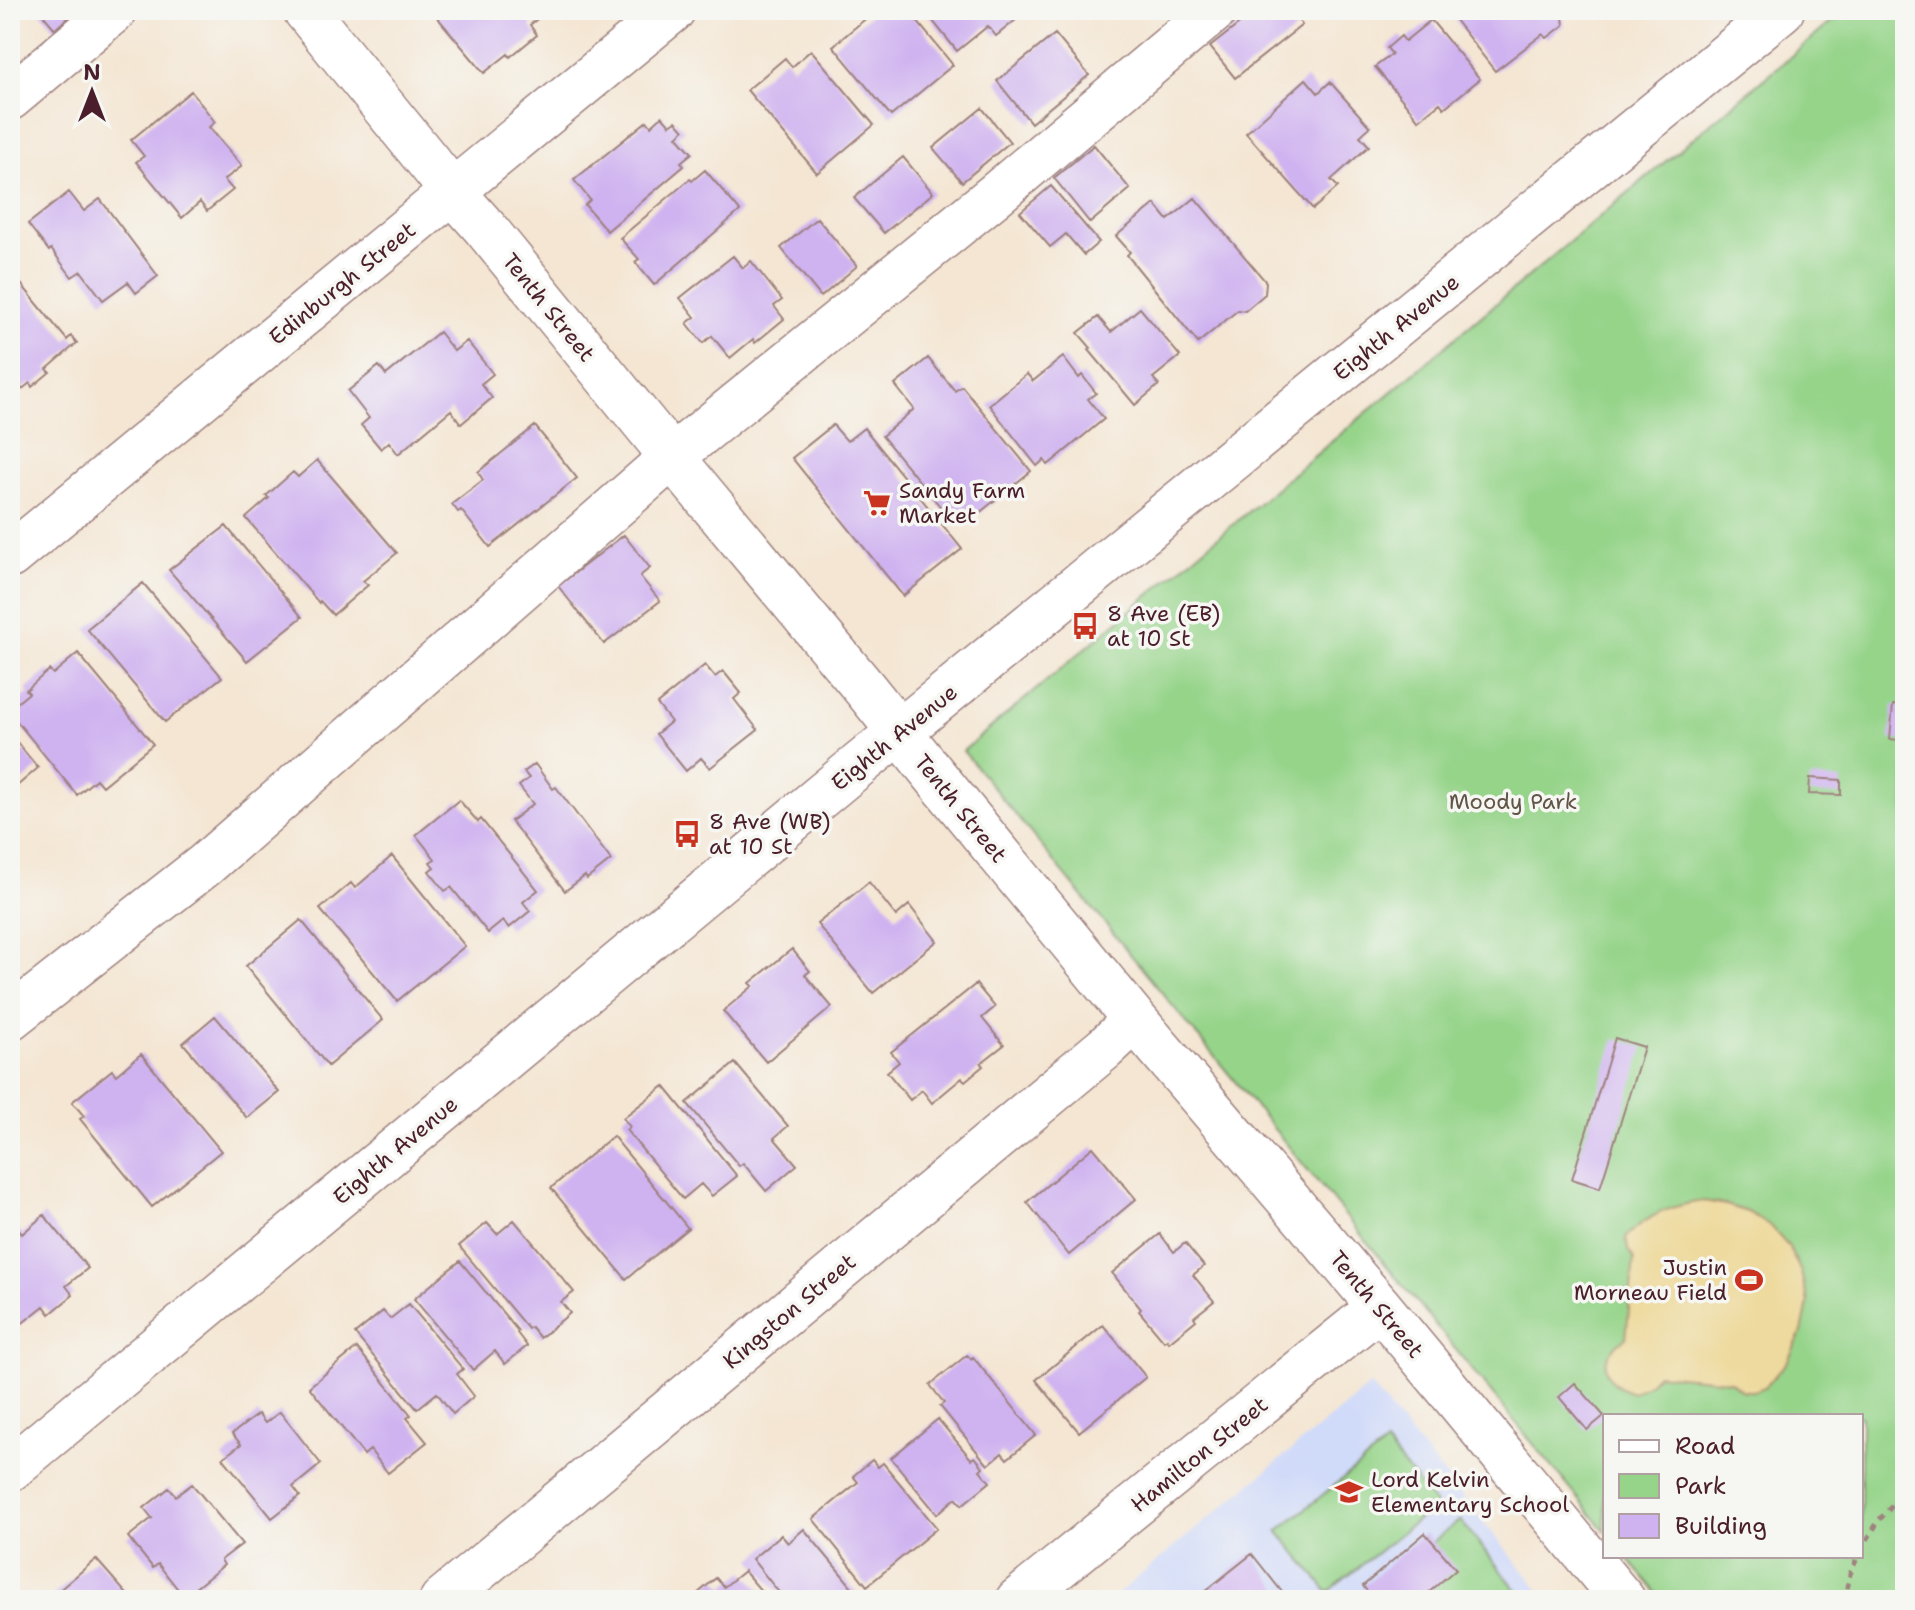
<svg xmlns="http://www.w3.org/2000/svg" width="1915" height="1610" font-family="'Shantell Sans',sans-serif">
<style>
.built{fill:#d0daf9}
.green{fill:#96d48a;stroke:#707a5a;stroke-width:2}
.sand{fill:#eeda9e;stroke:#9c7c64;stroke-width:2}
.building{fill:#cfb2f0}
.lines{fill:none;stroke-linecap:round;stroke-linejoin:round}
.minor-casing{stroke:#9f827f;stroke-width:47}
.path{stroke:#9f827f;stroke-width:5;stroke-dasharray:6 6;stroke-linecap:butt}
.minor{stroke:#fff;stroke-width:44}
.labels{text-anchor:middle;stroke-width:7;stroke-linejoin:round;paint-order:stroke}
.street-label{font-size:22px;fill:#4a1f2b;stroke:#f6f6f2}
.poi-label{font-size:22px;fill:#4a1f2b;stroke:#f6f6f2;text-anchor:start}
.park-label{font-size:22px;fill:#615548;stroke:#f6f6f2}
</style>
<rect width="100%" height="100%" fill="#f6f6f2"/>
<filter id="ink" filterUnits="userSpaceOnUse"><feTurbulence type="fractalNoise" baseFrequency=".0125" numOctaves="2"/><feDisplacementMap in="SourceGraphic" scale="16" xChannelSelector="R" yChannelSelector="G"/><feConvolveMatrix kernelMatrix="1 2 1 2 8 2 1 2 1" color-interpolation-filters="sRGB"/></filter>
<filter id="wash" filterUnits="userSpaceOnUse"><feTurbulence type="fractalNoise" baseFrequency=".006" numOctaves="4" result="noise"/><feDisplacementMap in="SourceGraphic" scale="32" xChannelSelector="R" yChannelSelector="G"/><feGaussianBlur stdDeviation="1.8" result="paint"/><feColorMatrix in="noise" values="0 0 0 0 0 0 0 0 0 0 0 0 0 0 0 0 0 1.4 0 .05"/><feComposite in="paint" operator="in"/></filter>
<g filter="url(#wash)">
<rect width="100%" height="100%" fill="#f4e6d3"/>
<path class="built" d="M1370,1385L1548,1600H1110Z"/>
<path class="green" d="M1846,10H1905V1600H1662L1626,1556H1861V1416H1605V1531L963,751Z
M1386,1444L1436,1505L1328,1592L1278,1531Z
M1460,1520L1525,1600H1361Z"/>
<path class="sand" d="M1704,1201L1726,1205L1748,1212L1769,1225L1789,1247L1801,1272L1808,1303L1802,1332L1787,1362L1765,1387L1754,1391H1742L1730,1381L1658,1374L1648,1384L1632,1393C1599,1380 1597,1357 1626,1338L1634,1259L1628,1250L1626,1237C1649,1214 1672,1205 1704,1201Z"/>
<g id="blocks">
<path class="building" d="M39,10H85L72,21L69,17L55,29Z
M445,10H548L530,25L537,35L510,57L508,54L484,73L437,17Z
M876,10H908L953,65L891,116L833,46Z
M924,10H1028L996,36L988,26L957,51Z
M1257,10H1290L1302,25L1235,78L1210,47Z
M1450,10H1564L1568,14L1563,18L1564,25L1547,38L1543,34L1495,71L1448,11Z
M1431,20L1480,79L1444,108L1440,103L1419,120L1375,67L1392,54L1387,48L1401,36L1405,41Z
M1055,34L1089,75L1031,123L997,81Z
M811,50L874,125L817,173L747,90L785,58L792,67Z
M1306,79L1318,93L1330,82L1370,127L1360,136L1369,146L1331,180L1338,187L1313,209L1246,133Z
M191,91L215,122L209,127L242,166L224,180L233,190L207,211L200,202L182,218L136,162L144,156L131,140Z
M982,108L1010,142L962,182L933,148Z
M662,116L670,125L676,121L684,130L677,136L692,153L681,162L684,166L607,231L585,205L590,200L574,180L647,121L651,126Z
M1094,145L1130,189L1090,223L1054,178Z
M903,157L933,193L884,233L854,198Z
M705,170L740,211L654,285L635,262L639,259L620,238L690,179L692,181Z
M1051,186L1099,242L1084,255L1066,234L1050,247L1020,212Z
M69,192L84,211L100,199L158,276L136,293L128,282L103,300L81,271L72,277L51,249L49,251L28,224Z
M1195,198L1266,282L1265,294L1245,311L1238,310L1198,343L1127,255L1130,252L1116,236L1155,204L1168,220Z
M817,218L857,266L821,297L781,248Z
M733,256L743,268L751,261L782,300L774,306L784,319L755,343L753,339L730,358L712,336L703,343L687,323L695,317L680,298Z
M17,279L67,340L71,336L77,343L47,369L50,372L32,387L30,383L12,397L10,394V285Z
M1140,308L1180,356L1153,378L1159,385L1135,405L1089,350L1091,348L1078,333L1098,317L1111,332Z
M439,332L454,351L467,341L493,374L481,384L492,398L461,424L451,410L398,454L389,442L381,449L361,425L369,418L348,391L379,366L386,375Z
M1063,357L1079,378L1082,375L1096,393L1088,399L1104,419L1048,465L1044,460L1037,466L989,405L1027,374L1033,381Z
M928,358L955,391L962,386L1031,471L978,514L972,506L953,522L882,436L914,409L895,385Z
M833,425L847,441L864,428L962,549L903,596L792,458Z
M535,426L577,478L490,547L461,510L458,512L452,504L483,480L478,472Z
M317,460L397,553L363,581L368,585L333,615L320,601L319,603L246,518L269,498L266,496L293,472L298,477Z
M226,526L302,617L247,661L169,570Z
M624,535L650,568L640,576L660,601L604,644L558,586Z
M143,583L222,677L165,722L87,629Z
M78,653L153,744L102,786L96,779L77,795L10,713L14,710L12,707L29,693L26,690L49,670L53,674Z
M705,665L715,677L723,671L741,693L734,699L758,730L710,768L701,758L686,771L656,734L671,722L657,704Z
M1893,705L1905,706V741L1890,739Z
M10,734L38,768L10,792Z
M535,764L553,789L556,787L611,860L587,879L585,876L565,891L511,821L533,804L519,786L529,778L524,772Z
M1810,778L1841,780V795L1809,794Z
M459,800L478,822L481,819L538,890L523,902L530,911L509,928L503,921L488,933L451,887L445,891L429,871L434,867L430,862L435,859L416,835Z
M392,856L465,946L397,1001L320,909L351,883L355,888Z
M869,882L896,916L909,905L937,941L873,993L817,924Z
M301,920L383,1020L328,1066L246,966Z
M792,949L810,971L805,975L832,1007L766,1062L723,1011L753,986L750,983Z
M976,984L995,1007L982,1018L1004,1045L981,1063L983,1066L965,1081L962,1078L932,1103L922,1090L910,1100L887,1072L899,1062L891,1052Z
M215,1016L279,1092L247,1118L183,1043Z
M1615,1038L1644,1047L1600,1188L1572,1179Z
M141,1054L221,1151L152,1207L80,1119L84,1116L72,1102L112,1070L116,1075Z
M735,1063L788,1126L774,1138L797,1165L766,1191L743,1163L739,1166L687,1103Z
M664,1086L737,1176L712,1196L701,1184L683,1199L626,1130L630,1127L623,1118Z
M613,1136L688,1228L626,1279L551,1188Z
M1093,1147L1136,1199L1069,1255L1027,1202Z
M44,1215L88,1268L66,1286L73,1295L50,1314L44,1306L20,1325L10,1313V1223L12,1222L22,1234Z
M514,1220L574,1292L561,1302L570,1313L540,1338L531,1327L528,1329L459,1246L487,1223L497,1234Z
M1160,1234L1174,1252L1185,1243L1204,1266L1193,1275L1214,1301L1194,1317L1196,1320L1169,1342L1167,1339L1164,1341L1139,1311L1141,1309L1112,1273Z
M460,1261L518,1331L517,1333L527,1346L505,1364L495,1351L473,1370L414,1299Z
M409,1304L463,1369L457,1374L474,1396L453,1414L437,1393L417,1409L355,1334L383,1311L390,1319Z
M1103,1325L1146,1377L1079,1432L1036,1380Z
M357,1348L411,1415L407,1418L427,1442L388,1473L370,1450L364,1455L309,1387Z
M967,1355L971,1359L973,1357L1036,1435L1007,1459L1002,1453L988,1465L940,1406L944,1403L930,1385Z
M1575,1383L1604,1416L1587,1430L1559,1397Z
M280,1412L321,1464L293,1487L300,1496L272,1518L223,1458L241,1444L232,1434L258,1414L265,1423Z
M938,1419L971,1459L975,1457L983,1467L980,1470L990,1482L962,1505L956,1498L937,1514L891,1458Z
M872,1460L878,1467L883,1463L937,1528L867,1586L813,1519L858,1482L853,1476Z
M192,1484L242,1544L221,1560L224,1565L184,1597L158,1564L153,1568L128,1537L152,1518L144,1508L169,1488L176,1496Z
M804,1529L857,1593L849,1600H785L752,1559L781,1535L788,1543Z
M1425,1533L1456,1569L1420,1600H1374L1363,1586Z
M1252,1554L1282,1592L1272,1600H1194Z
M96,1559L132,1600H52L50,1598Z
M744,1571L769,1600H690L716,1578L724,1587Z"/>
</g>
</g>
<g filter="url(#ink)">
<use href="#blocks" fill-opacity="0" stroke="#9f827f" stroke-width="2"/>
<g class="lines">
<g class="minor-casing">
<path id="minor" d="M305,10L453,192L485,228L672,457L865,689L931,771L1135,1020L1380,1307L1623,1600
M10,98L115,10
M10,556L673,10
M10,1018L205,865L672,457L995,195L1215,10
M10,1469L849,773L1782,10
M442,1600L1105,1048L1135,1020
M1018,1600L1380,1307"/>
</g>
<path class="path" d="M1861,1550L1879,1520L1905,1492
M1844,1600L1850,1574L1858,1556"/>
<use href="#minor" class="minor"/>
</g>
</g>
<defs>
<g id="supermarket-bare" transform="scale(2.16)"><path d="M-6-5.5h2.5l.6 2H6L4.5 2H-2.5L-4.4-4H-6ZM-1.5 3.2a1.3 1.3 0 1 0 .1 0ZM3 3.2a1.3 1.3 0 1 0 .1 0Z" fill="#c8321e" stroke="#f6f6f2" stroke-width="2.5" paint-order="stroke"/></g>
<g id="bus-bare" transform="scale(2.16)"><path d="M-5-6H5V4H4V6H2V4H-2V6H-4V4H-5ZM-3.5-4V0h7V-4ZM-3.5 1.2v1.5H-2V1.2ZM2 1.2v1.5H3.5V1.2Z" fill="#c8321e" stroke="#f6f6f2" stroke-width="2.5" paint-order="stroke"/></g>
<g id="stadium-bare" transform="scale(2.16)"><path d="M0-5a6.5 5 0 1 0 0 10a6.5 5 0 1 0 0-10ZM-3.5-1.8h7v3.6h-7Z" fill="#c8321e" stroke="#f6f6f2" stroke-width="2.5" paint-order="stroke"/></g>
<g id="school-bare" transform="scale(2.16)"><path d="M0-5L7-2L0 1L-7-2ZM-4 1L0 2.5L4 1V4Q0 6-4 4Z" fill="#c8321e" stroke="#f6f6f2" stroke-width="2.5" paint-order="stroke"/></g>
</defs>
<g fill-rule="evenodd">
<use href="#supermarket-bare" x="877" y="503"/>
<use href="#bus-bare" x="1085" y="626"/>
<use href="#bus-bare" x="687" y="834"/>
<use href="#stadium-bare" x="1749" y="1280"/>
<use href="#school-bare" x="1349" y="1492"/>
</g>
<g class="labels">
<g class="street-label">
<text transform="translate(342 283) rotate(-39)" y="8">Edinburgh Street</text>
<text transform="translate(549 307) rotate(51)" y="8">Tenth Street</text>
<text transform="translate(1396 327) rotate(-39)" y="8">Eighth Avenue</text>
<text transform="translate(894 737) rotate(-39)" y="8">Eighth Avenue</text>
<text transform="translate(961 808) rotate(51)" y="8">Tenth Street</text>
<text transform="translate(395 1150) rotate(-40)" y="8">Eighth Avenue</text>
<text transform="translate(1377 1304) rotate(50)" y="8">Tenth Street</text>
<text transform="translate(789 1311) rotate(-40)" y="8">Kingston Street</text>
<text transform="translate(1199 1454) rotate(-39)" y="8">Hamilton Street</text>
</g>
<g class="poi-label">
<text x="899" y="498">Sandy Farm<tspan x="899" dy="25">Market</tspan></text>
<text x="1107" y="621">8 Ave (EB)<tspan x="1107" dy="25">at 10 St</tspan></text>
<text x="709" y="829">8 Ave (WB)<tspan x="709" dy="25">at 10 St</tspan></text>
<text x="1727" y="1275" text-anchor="end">Justin<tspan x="1727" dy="25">Morneau Field</tspan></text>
<text x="1371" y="1487">Lord Kelvin<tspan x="1371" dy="25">Elementary School</tspan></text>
</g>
<g class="park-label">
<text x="1513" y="809">Moody Park</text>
</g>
</g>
<rect width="1915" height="1610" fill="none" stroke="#f6f6f2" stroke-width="40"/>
<rect x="1603" y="1414" width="260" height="144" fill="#f6f6f2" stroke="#b1a0a2" stroke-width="2"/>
<rect x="1619" y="1440" width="40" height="12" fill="#ffffff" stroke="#b1a0a2" stroke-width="2"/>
<text x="1675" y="1454" font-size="24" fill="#4a1f2b">Road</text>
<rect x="1619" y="1474" width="40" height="24" fill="#96d48a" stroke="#b1a0a2" stroke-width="2"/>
<text x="1675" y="1494" font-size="24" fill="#4a1f2b">Park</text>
<rect x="1619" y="1514" width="40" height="24" fill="#cfb2f0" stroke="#b1a0a2" stroke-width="2"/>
<text x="1675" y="1534" font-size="24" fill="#4a1f2b">Building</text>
<g transform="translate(92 92)" stroke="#f6f6f2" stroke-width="6" paint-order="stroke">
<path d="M0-6L14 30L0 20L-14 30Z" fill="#4a1f2b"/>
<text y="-12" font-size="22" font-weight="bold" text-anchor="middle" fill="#4a1f2b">N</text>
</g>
</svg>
